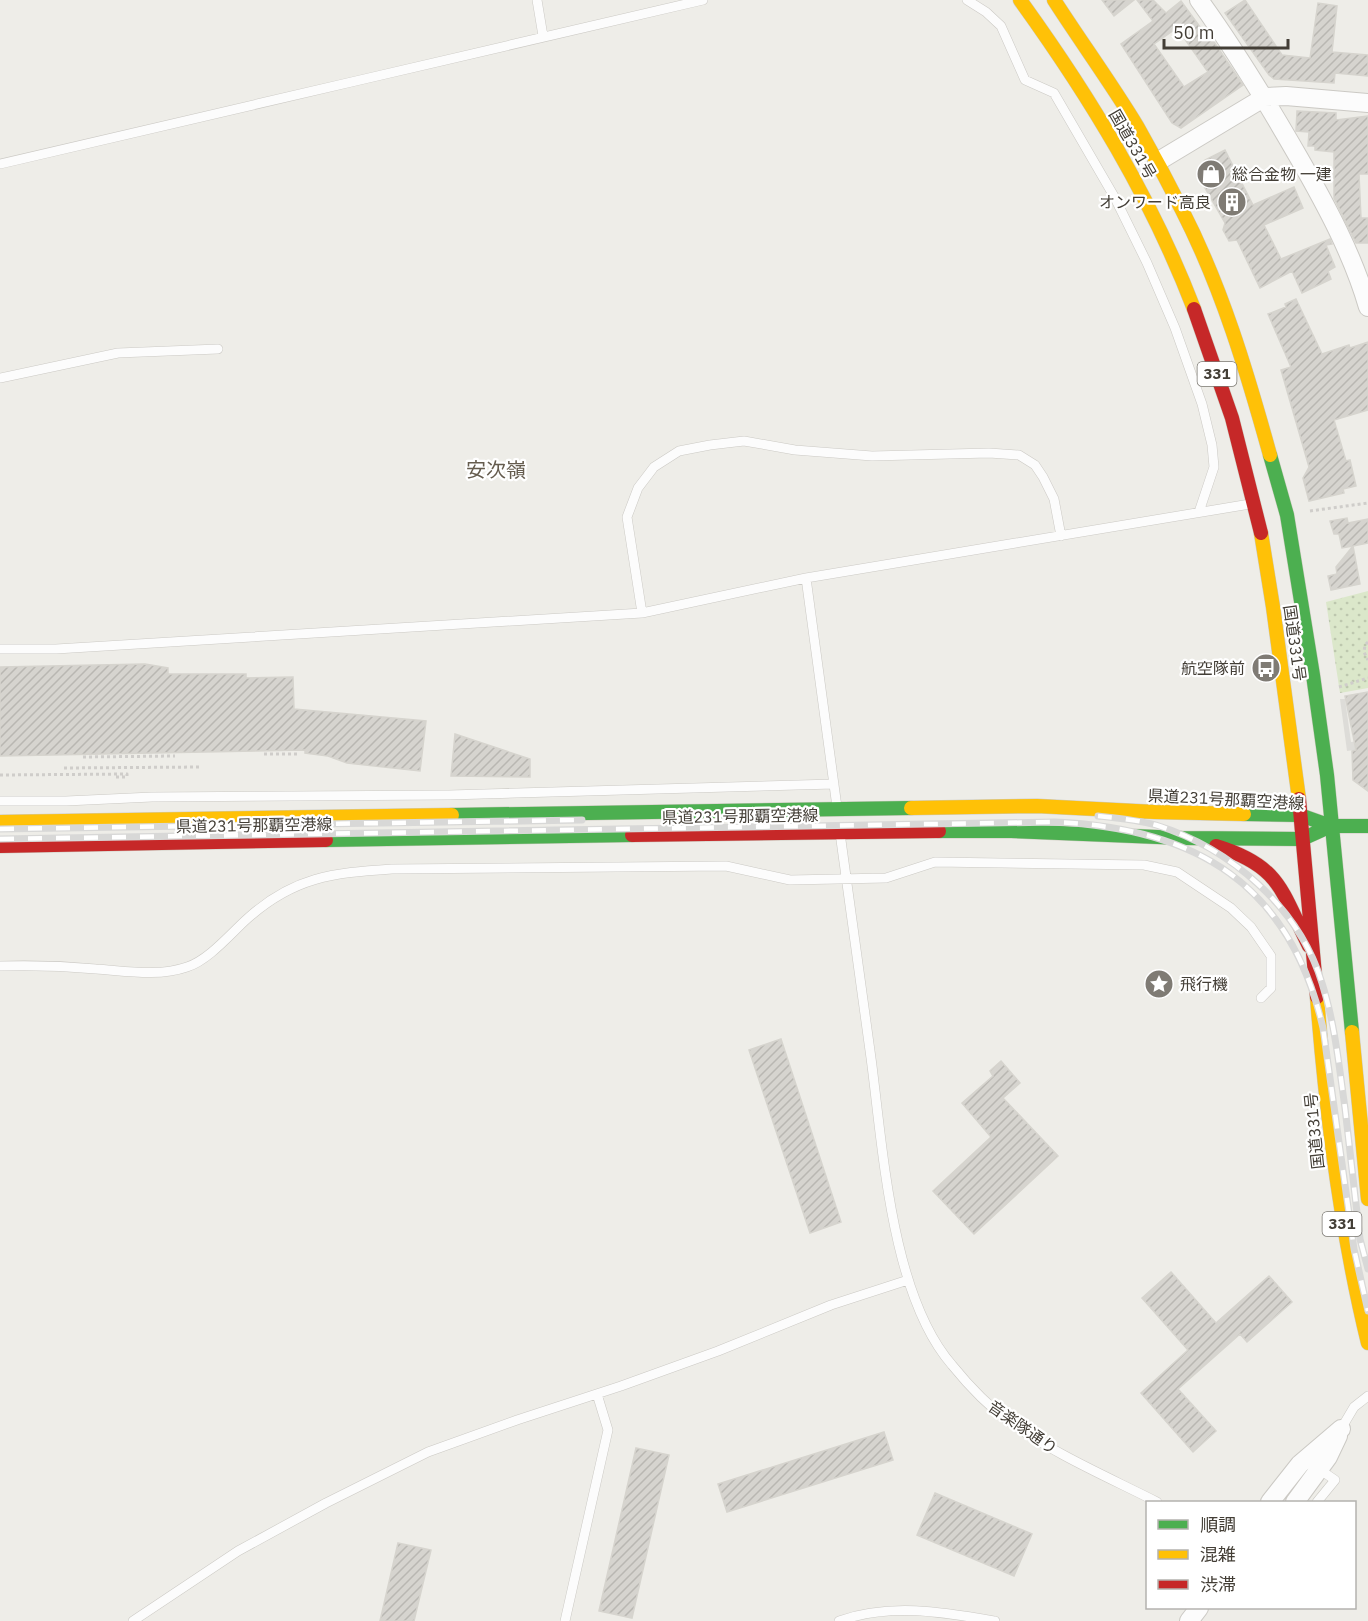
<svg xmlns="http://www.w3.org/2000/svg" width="1368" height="1621" font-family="'IBM Plex Sans','Noto Sans JP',sans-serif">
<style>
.park{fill:url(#park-dots)}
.parking{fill:#dddcd8}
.building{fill:url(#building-hatch);stroke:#d6d4ce;stroke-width:1.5;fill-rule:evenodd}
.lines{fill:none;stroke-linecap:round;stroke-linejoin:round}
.lane-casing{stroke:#cbc9c4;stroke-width:10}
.street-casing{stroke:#cbc9c4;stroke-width:20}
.fast-casing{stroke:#cccabf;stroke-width:15}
.slow-casing{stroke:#cccabf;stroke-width:15}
.jam-casing{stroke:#cccabf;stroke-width:15}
.path{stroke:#cfcdca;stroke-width:3;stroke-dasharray:3 3;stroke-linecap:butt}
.lane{stroke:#fcfcfc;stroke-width:9}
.street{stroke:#fcfcfc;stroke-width:18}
.fast{stroke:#4caf50;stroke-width:14}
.slow{stroke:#ffc107;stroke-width:14}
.jam{stroke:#c62828;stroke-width:14}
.rail-casing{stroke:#d8d8d7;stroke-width:7}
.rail{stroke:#fff;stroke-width:4.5;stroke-dasharray:14;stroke-linecap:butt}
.labels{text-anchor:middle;stroke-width:4.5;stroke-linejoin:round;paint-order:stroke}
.shield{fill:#fff;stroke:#7b7872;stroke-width:1.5}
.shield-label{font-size:15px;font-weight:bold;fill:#433e36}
.street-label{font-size:16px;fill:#433e36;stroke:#fff}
.poi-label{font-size:16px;fill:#433e36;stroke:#fff;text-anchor:start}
.quarter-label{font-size:20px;fill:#655c4e;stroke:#fff}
</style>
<defs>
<pattern id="park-dots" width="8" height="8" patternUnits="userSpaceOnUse" patternTransform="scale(1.5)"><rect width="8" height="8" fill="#dbe7ca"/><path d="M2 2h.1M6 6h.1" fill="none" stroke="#bdc7ae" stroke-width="1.8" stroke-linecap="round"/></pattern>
<pattern id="building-hatch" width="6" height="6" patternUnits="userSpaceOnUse" patternTransform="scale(1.5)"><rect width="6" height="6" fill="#d6d4cf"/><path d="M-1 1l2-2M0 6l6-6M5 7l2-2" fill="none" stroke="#b9b7b2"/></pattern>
</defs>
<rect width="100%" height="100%" fill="#eeede8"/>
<path class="park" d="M1368,591V688L1340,693L1326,602Z"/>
<path class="parking" d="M1340,699H1345L1351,742L1368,740V748L1347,751Z"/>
<path class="building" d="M1102,0H1134L1114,16Z
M1137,0H1153L1166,13L1181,1L1203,31L1206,30L1243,85L1181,128L1172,123L1121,44L1153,21ZM1177,28L1208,72L1184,87L1154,44Z
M1245,0L1282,55L1310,58L1318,3L1337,6L1332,52L1368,55V76L1335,73L1334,83L1274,79L1269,75L1225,13Z
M1297,111L1336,113V120L1368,116V174H1359L1361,218H1368V243H1356L1334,198V152L1315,150V146H1308L1309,132L1296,131Z
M1225,150L1253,205L1294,187L1303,208L1264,225L1281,259L1330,239L1332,244L1326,245L1335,267L1328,271L1331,279L1302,293L1292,271L1260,288L1237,240L1229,241L1223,230L1225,223L1201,181L1199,168L1205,160Z
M1296,299L1322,354L1349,345L1350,348L1368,342V410L1334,420L1346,461L1350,460L1356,486L1343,489L1344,493L1309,501L1303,478L1309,467L1281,370L1291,367L1268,314L1286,307L1285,304Z
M1347,518L1348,523L1368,519V543L1353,546L1360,584L1331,590L1328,576L1337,574L1336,567L1353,546L1342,548L1339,534H1334L1330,521Z
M145,664L168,668V674H246V678L293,677L294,709L426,721L420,771L347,763L328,756L305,753V750L0,756V667Z
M1368,692V791L1353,780L1352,751L1356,750L1345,696Z
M455,734L530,759V777L451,776Z
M781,1039L841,1222L810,1233L749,1050Z
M1001,1061L1020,1083L1003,1098L1058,1156L974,1234L933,1191L991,1137L962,1103L993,1076L990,1071Z
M1171,1272L1216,1323L1269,1276L1292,1302L1247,1342L1240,1334L1178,1389L1216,1431L1193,1452L1141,1393L1188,1350L1142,1298Z
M884,1432L893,1460L727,1512L718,1484Z
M636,1448L669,1455L632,1618L599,1611Z
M935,1493L1032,1534L1014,1576L917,1535Z
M398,1543L431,1550L414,1621H380Z"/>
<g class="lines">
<g class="lane-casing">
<path id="lane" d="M537,0L543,36
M967,0L986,12L1001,26L1025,80L1054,93L1115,198L1147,263L1175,328L1202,404L1212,445L1214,467L1199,512
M0,164C235,111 468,53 703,0
M0,378L118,353L218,349
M806,578L837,807
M642,613L627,517L638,488L654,467L679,451L710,445L744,441L795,450L872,456L989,453L1019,455L1035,465L1043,477L1054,499L1061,536
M0,649H56L642,613L806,578L1250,504
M0,801H66L152,797L449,795L834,784
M840,833C850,908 861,983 871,1058C883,1148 891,1295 952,1365C969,1386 988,1406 1010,1422C1056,1455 1108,1477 1157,1502
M0,966C32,965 64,966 96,969C126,971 158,977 187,967C209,960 231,933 248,918C294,877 332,873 392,869L726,866L790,880L886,878L935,862L1144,865L1177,872L1231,908L1251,927L1271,956V988L1261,998
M1341,1429L1354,1407L1368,1396
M1317,1502L1335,1480L1319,1469
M133,1621L238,1551L326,1503L428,1452L517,1420L621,1386L718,1351L831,1305L908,1280
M565,1621L608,1430L597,1394
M839,1621C890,1603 942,1612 995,1621"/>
</g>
<g class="street-casing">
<path id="street" d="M1199,0C1236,51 1268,104 1299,158C1326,205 1353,255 1368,307
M1157,162L1265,97L1286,96L1368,103
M1270,1502L1300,1464L1341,1429
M1295,1502L1328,1457L1338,1436
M1189,1621L1199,1608"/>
</g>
<g class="fast-casing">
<path id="fast" d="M1270,455L1287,515L1313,675L1327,775L1352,1032
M1244,814L1300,815L1331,826H1368
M452,815L911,808
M939,831H1011L1182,838L1302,839L1322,830
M326,840L632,835"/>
</g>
<g class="slow-casing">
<path id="slow" d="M1020,0C1090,97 1151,197 1194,309
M1054,0C1081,42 1111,83 1137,126C1153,154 1168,182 1182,210C1222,288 1247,372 1270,455
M1261,533L1273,607L1299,799
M911,808L1037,806L1155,812L1244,814
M0,822L452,815
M1317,997C1326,1114 1340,1229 1368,1343
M1352,1032L1368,1199"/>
</g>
<g class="jam-casing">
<path id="jam" d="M1194,309L1232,418L1261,533
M1299,799L1317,997
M632,835L939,831
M0,846L326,840
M1216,846C1281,866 1281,891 1309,946"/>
</g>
<path class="path" d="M1310,511L1368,503
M1368,642L1365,645L1364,652L1368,660
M1339,687L1368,678
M264,754H297
M83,757L175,756
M64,768L202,767
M0,775L127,774V777H114"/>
<use href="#lane" class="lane"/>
<use href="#street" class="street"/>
<use href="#fast" class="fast"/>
<use href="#slow" class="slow"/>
<use href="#jam" class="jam"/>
<g class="rail-casing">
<path id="rail" d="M1098,816C1117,818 1138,820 1156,825C1230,848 1299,907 1322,983C1335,1024 1339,1066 1345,1108C1350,1152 1355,1196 1360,1239L1368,1269
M0,829L582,820
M0,839L1055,822C1196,828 1290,884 1323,1028L1354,1249L1368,1311"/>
</g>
<use href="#rail" class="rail"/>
</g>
<defs>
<g id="shop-disc" transform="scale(1.5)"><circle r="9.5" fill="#7f7b74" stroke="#fff"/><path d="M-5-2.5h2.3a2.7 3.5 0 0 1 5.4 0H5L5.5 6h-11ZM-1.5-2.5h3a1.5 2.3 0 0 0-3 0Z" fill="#fff"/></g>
<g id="building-disc" transform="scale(1.5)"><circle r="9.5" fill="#7f7b74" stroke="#fff"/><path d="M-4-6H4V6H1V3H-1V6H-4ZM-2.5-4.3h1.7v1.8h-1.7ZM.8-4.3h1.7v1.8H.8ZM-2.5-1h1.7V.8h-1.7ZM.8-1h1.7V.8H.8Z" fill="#fff"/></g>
<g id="bus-disc" transform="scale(1.5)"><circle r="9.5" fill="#7f7b74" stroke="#fff"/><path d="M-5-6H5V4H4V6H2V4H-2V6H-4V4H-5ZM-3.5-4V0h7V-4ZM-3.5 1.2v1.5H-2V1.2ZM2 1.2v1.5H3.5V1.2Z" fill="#fff"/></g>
<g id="sight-disc" transform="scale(1.5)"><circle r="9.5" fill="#7f7b74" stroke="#fff"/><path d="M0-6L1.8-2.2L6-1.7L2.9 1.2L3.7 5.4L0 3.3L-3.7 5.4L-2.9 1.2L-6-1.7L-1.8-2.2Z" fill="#fff"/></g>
</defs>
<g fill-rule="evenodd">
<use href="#shop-disc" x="1211" y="174"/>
<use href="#building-disc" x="1232" y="202"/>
<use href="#bus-disc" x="1266" y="668"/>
<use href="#sight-disc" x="1159" y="984"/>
</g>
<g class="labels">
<g class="shield">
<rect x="1197.5" y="362" width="39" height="24" rx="4.5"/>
<rect x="1322.5" y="1212" width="39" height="24" rx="4.5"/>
</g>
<g class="shield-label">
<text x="1217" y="379">331</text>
<text x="1342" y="1229">331</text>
</g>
<g class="street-label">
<text transform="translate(1133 144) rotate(60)" y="6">国道331号</text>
<text transform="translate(1295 643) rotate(82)" y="6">国道331号</text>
<text transform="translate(1226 799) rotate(3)" y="6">県道231号那覇空港線</text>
<text transform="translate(740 816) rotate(-1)" y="6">県道231号那覇空港線</text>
<text transform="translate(254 825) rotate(-1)" y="6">県道231号那覇空港線</text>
<text transform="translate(1314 1131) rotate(-96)" y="6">国道331号</text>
<text transform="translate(1023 1427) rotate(35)" y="6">音楽隊通り</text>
</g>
<g class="poi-label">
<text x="1232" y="180">総合金物 一建</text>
<text x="1211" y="208" text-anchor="end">オンワード高良</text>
<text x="1245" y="674" text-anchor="end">航空隊前</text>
<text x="1180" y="990">飛行機</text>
</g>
<g class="quarter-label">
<text x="496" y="477">安次嶺</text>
</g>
</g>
<rect x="1146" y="1501" width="210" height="108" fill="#ffffff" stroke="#b4b2af" stroke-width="1.5"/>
<rect x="1158" y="1520" width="30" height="9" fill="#4caf50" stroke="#b4b2af" stroke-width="1.5"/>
<text x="1200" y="1531" font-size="18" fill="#433e36">順調</text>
<rect x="1158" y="1550" width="30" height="9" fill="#ffc107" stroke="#b4b2af" stroke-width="1.5"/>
<text x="1200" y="1561" font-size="18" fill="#433e36">混雑</text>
<rect x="1158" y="1580" width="30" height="9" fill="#c62828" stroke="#b4b2af" stroke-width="1.5"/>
<text x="1200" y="1591" font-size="18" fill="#433e36">渋滞</text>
<path d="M1164 39v9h124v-9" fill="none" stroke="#433e36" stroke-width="3"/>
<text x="1173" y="39" font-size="18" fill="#433e36" stroke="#ffffff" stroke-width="4.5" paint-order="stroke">50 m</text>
</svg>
